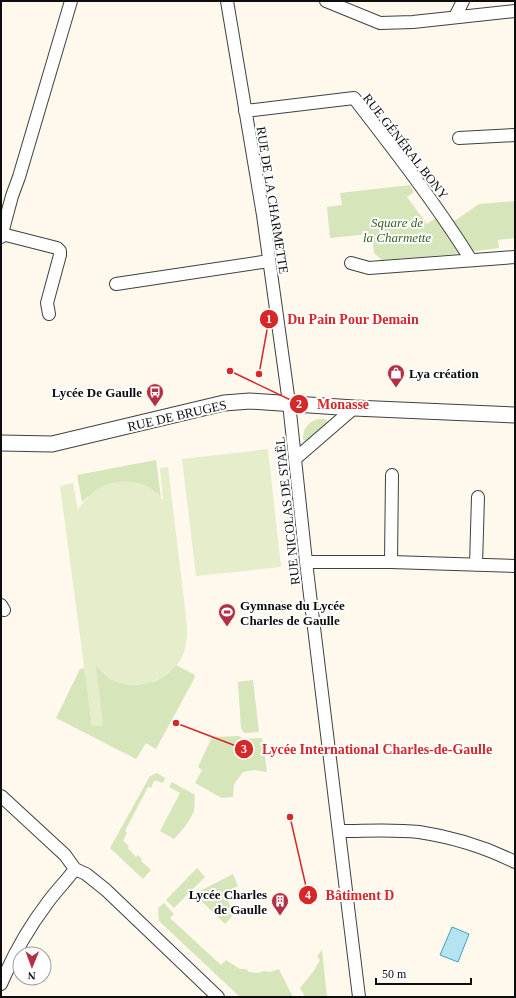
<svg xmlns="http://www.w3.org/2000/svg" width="516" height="998" font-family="Georgia,serif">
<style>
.green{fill:#d6e5ba}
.pitch{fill:#e6edcb}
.water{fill:#b6e3f1;stroke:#42a0c3}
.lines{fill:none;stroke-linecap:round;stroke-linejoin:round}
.minor-casing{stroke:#404040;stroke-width:14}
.tertiary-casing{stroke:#404040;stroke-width:17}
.minor{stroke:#fff;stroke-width:12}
.tertiary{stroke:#fff;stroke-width:15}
.labels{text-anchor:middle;stroke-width:4;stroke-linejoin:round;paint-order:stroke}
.street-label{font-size:13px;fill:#0d0d0d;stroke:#fff}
.park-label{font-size:13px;font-style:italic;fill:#365f22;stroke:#fff}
.poi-label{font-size:13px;font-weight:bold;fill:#0d0d0d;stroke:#fff;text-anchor:start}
.leader{fill:none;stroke:#d62828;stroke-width:1.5}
.callout-dot{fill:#d62828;stroke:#fff;stroke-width:1.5}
.mark-label{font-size:12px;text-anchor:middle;font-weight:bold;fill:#fff}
.callout-label{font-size:14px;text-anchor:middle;font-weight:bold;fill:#d62828;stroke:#fff;stroke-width:4;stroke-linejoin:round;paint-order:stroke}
</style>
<rect width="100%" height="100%" fill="#fef8ed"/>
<path class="green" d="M410,185L414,192L407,197L427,224L434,219L456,220L479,204L515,201V238L498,240L499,248L445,255L382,260L374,253L373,244L370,243L369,234L330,238L327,207L342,205L340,193Z
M319,419H325L330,423L306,442L303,439C303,428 309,421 319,419Z
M156,460L161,498L157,493L88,496L82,502L77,475Z
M95,665L125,684L137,685L156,681L167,674L176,665L195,675L194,679L156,749L146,743L136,759L56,718L80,669L85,668L92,726L103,725Z
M253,680L259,732L244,733L241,728L238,682Z
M239,736L243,739L262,738L267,772L255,770L243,772L234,784L233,797L222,798L195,783L202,770L198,767L212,737Z
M157,773L165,778L163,783C159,782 157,779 153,782L152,786L151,788L148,787L125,831L127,833L123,841L129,846L128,848L136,857L138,855L142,859L141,861L151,870L143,879L110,848L150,776Z
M172,782L195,795C194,800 195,806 194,810C191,821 181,831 174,839L160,831L180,793L169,787Z
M197,868L205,877L174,908L166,900Z
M233,874L238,886L224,893L234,914L225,924L194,894Z
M164,903L174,914L170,918L221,965L226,960L240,969H246L249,972L258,973L264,971L270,972L279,969L293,997H240L159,921L158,908Z
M322,950L327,997H305L300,988L313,972L320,960L317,956Z"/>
<path class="pitch" d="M268,449L281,567L196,576L182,459Z
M168,467L187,625C187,637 187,648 181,659C167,681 136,692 112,680C105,676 101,671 96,666L103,725L92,726L60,486L73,483L78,510C90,490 109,479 132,482C137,483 143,483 147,486C153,489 158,495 163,500L160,468Z"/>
<path class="water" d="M452,927L469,934L458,962L440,955Z"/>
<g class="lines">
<g class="minor-casing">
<path id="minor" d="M227,1L263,215L289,403L306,562L359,997
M326,1L380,23L413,22L515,11
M455,17L463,1
M245,111L354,98C395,151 436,204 471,260
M459,138L515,135
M2,234L57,248L60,251V255L47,303L49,314
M1,237L12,196L19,177L71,1
M351,263L369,268L515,257
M116,284L269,261
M295,459L354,408
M306,562H391L515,566
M391,562L392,475
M476,565L478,497
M1,605L4,610
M1,796L65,855L75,869L86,874L106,890L218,997
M339,831C366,831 393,829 419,832C452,837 485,847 515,862
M1,984C13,955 29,927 48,902C56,891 67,880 75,869"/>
</g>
<g class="tertiary-casing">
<path id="tertiary" d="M1,443L52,444L224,403L250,401L354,408L515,415"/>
</g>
<use href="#minor" class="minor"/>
<use href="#tertiary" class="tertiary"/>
</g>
<defs>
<g id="shop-pin" transform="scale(0.9)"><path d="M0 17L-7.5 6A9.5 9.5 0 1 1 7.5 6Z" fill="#b22f46" stroke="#fff"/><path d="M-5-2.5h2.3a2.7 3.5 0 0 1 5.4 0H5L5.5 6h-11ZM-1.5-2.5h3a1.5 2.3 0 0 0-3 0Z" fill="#fff"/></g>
<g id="bus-pin" transform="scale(0.9)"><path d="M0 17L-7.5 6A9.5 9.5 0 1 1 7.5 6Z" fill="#b22f46" stroke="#fff"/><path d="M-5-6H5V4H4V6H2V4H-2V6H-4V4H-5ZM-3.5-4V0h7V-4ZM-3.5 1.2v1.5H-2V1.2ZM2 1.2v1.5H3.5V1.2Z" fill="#fff"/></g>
<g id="stadium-pin" transform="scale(0.9)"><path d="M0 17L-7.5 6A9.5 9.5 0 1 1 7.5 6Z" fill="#b22f46" stroke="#fff"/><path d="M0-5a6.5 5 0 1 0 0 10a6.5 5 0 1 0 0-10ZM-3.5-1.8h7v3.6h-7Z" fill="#fff"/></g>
<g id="building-pin" transform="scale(0.9)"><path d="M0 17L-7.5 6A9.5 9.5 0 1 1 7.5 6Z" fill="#b22f46" stroke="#fff"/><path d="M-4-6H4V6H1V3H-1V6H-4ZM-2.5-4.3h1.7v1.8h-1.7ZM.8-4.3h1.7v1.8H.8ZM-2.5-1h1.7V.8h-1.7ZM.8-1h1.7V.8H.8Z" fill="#fff"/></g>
</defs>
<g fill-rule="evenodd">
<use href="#shop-pin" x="396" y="373"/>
<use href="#bus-pin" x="155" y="392"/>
<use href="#stadium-pin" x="227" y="612"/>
<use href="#building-pin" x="280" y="901"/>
</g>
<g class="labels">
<g class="street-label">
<text transform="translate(406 146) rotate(52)" y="5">RUE GÉNÉRAL BONY</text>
<text transform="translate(273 200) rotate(81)" y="5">RUE DE LA CHARMETTE</text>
<text transform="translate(177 415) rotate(-13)" y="5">RUE DE BRUGES</text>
<text transform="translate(287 511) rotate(-96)" y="5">RUE NICOLAS DE STAËL</text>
</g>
<g class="park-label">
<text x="397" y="227">Square de<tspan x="397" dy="15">la Charmette</tspan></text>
</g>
<g class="poi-label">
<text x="409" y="378">Lya création</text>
<text x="142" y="397" text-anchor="end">Lycée De Gaulle</text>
<text x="240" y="610">Gymnase du Lycée<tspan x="240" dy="15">Charles de Gaulle</tspan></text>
<text x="267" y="899" text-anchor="end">Lycée Charles<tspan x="267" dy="15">de Gaulle</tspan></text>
</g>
</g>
<path class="leader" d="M259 374L269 319M230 371L299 404M176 723L244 749M290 817L308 895"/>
<g class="callout-dot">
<circle cx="259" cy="374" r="4"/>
<circle cx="230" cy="371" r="4"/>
<circle cx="176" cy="723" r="4"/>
<circle cx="290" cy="817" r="4"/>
<circle cx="269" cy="319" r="10"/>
<circle cx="299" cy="404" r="10"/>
<circle cx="244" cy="749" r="10"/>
<circle cx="308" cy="895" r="10"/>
</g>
<g class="mark-label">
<text x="269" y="323">1</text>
<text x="299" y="408">2</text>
<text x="244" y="753">3</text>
<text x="308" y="899">4</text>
</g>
<g class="callout-label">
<text x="353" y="324">Du Pain Pour Demain</text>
<text x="343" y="409">Monasse</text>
<text x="377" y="754">Lycée International Charles-de-Gaulle</text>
<text x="360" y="900">Bâtiment D</text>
</g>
<rect width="516" height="998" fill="none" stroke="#0d0d0d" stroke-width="4"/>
<g transform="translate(32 966) rotate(181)"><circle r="19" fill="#ffffff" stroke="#9e9e9e"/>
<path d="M0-3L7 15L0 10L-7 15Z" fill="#b22f46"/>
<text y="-6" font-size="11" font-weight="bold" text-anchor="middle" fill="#0d0d0d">N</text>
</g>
<path d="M376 978v6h95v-6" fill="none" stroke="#0d0d0d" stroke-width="2"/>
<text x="382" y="978" font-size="12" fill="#0d0d0d" stroke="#ffffff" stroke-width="3" paint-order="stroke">50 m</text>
</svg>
